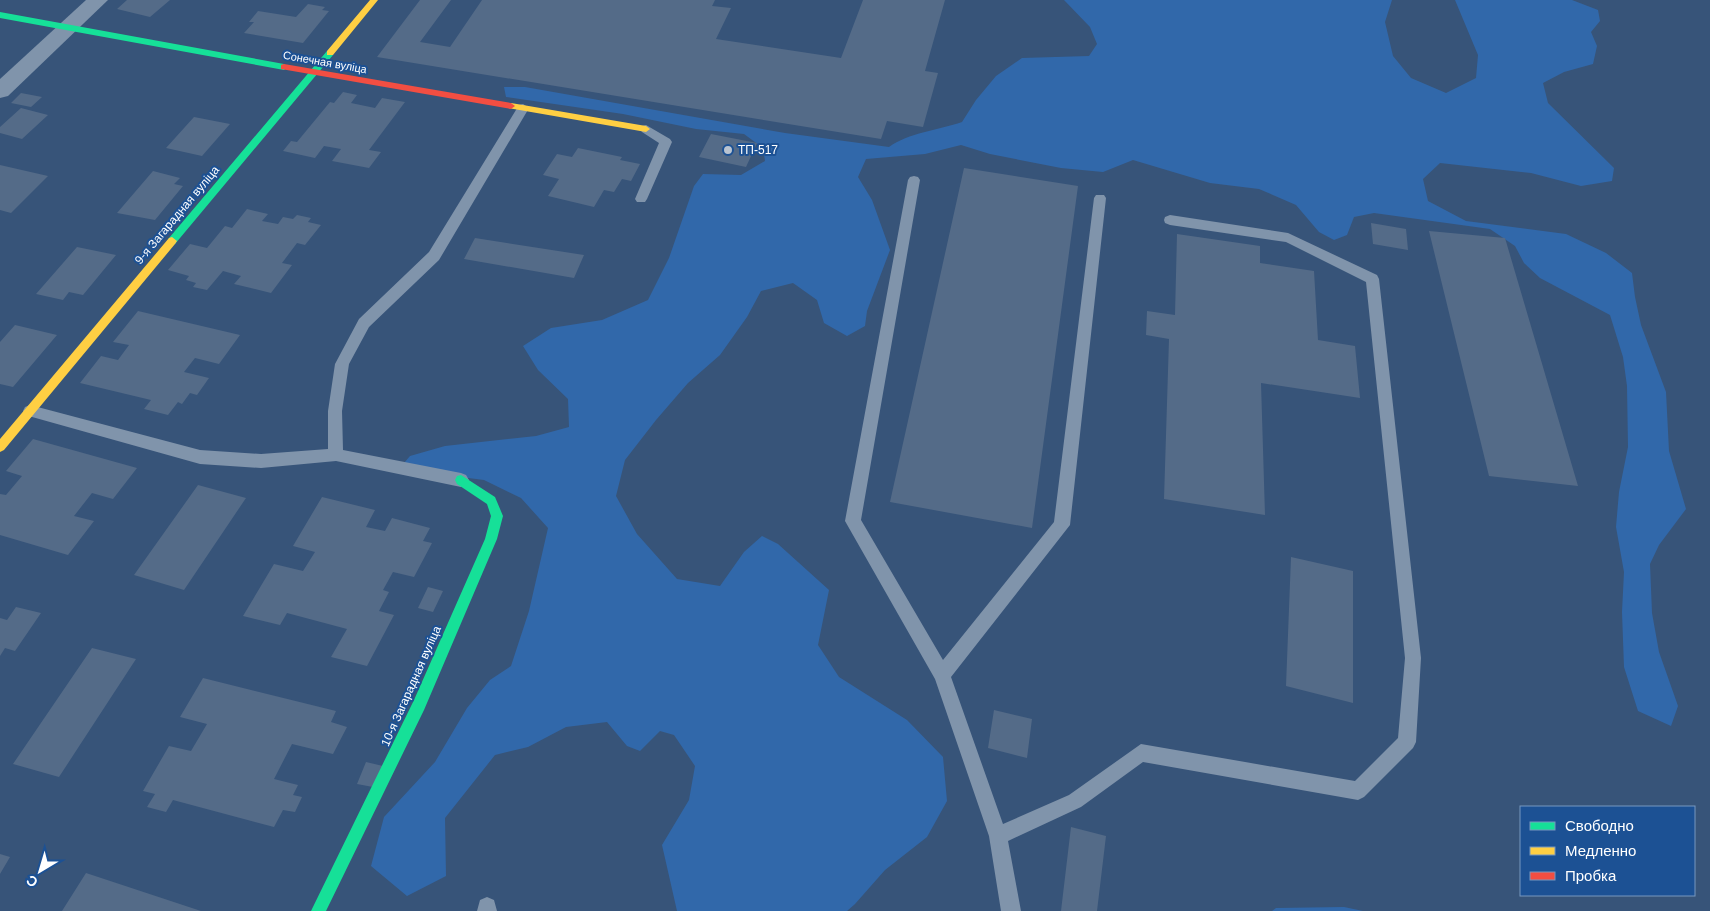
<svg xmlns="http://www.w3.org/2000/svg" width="1710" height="911" font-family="Helvetica,sans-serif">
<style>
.green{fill:#3168aa}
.building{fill:#546b88}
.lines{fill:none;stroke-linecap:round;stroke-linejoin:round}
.lane{fill:#8094ab;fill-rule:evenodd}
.street{fill:#8094ab;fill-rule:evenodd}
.fast{fill:#16e098;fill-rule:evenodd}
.slow{fill:#ffcf43;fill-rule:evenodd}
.jam{fill:#f24e42;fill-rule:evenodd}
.poi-dot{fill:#b9c3d0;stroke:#1c5194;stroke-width:2}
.labels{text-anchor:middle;stroke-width:4;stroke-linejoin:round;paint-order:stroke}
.far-street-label{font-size:11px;fill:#fff;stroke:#1c5194}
.poi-label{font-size:12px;fill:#fff;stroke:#1c5194;text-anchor:start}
.street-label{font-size:12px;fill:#fff;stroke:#1c5194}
</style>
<rect width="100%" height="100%" fill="#375479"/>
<path class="green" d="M1064,0H1392L1385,22L1393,56L1411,78L1446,93L1476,78L1478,55L1455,0H1572L1598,10L1600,21L1591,32L1597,46L1593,64L1564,72L1543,83L1548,103L1614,168L1612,181L1581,186L1531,173L1440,163L1423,179L1428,201L1466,221L1566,234L1606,253L1632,273L1635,297L1641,325L1666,392L1669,451L1686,509L1659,545L1650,564L1652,613L1659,652L1678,706L1671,726L1638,711L1624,667L1622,612L1624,572L1616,527L1619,492L1628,447L1627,386L1623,357L1610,315L1540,278L1524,263L1515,246L1490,229L1374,213L1354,217L1347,235L1334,240L1319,232L1296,205L1259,189L1210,183L1133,160L1103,172L1061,168L990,154L961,145L925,154L866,159L858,177L872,200L890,250L867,311L865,326L847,336L824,323L817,300L793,283L761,291L747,317L720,355L688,383L656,420L625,460L616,496L637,534L677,579L720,586L744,552L762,536L778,544L829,590L818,645L839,677L907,720L943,757L947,801L927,837L885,870L855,904L847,911H677L662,845L689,800L695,766L674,735L660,731L640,751L627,746L607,722L566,727L528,747L495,755L445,818L446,876L407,896L371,866L384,817L435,762L467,708L490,680L511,666L529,611L548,528L521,498L484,480L399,469L410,456L445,446L536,436L569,427L568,399L538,370L523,346L551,328L602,320L648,300L669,258L694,186L703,174L741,175L765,161L763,148L744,134L696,129L623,114L506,97L504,87H525L785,133L889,147C908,133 939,130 962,122L976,100L996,76L1022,58L1089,56L1097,44L1090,27Z
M1344,907L1363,911H1272L1276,908Z"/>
<path class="building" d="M127,0H170L150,17L117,9Z
M420,0H451L420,42L450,47L482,0H715L712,6L731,8L716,39L841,58L863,0H945L925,71L938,73L923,127L887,121L881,139L377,57Z
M308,4L325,7L322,10L329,11L303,43L244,33L254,22H249L258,11L296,17Z
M343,92L357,95L351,103L375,108L382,98L405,102L369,150L381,152L369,168L332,161L341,149L324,146L315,158L283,151L291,141L297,142L330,102L334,103Z
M21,93L42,97L31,107L11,103Z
M21,108L48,115L22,139L0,133V127Z
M194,117L230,124L202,156L166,148Z
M711,134L757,143L746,167L699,157Z
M578,148L622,157L620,160L640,164L631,181L622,179L614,192L604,190L594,207L548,196L559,179L543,175L557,154L572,157Z
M0,165L48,176L11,213L0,210Z
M964,168L1078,186L1032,528L890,502Z
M153,171L180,178L174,184L183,186L155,220L117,213Z
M247,209L268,214L262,221L278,224L283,217L293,219L297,215L311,218L308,222L321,225L305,245L297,243L282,263L292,265L271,293L234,284L241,276L223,271L207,290L193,287L196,283L186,280L189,276L168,270L190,244L207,248L225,226L232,228Z
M1371,223L1406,229L1408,250L1373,244Z
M1429,231L1505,238L1578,486L1489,476Z
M1177,234L1260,246V263L1314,271L1318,340L1355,346L1360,398L1261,383L1265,515L1164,499L1169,339L1146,335L1147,311L1175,315Z
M475,238L584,255L574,278L464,259Z
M77,247L116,255L83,295L69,292L63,300L36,294Z
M138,311L240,335L219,364L195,358L184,372L209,378L197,395L190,393L182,404L178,402L168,415L144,409L151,400L80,383L101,356L118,360L129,345L113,342Z
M15,325L57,335L13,387L0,384V342Z
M33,439L137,468L113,499L92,493L74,516L94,521L68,555L0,535V494L6,495L22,476L6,471Z
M198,485L246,498L184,590L134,575Z
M322,497L375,510L366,527L385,531L392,518L430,528L423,541L432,543L414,577L393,572L383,590L389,592L379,611L394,615L367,666L331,657L347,629L287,613L280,625L243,616L274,564L303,571L315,552L293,546Z
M1291,557L1353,571V703L1286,686Z
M428,587L443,591L433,612L418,608Z
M16,607L41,613L15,651L5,648L0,656V618L7,620Z
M92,648L136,659L59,777L13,764Z
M203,678L336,711L331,722L347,727L333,754L292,744L274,779L298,785L293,795L302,797L295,812L283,810L274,827L173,800L166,812L147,807L155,794L143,791L169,746L191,751L207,724L180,717Z
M994,710L1032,719L1027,758L988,748Z
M366,762L383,766L373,787L357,784Z
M1071,827L1106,836L1097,911H1061Z
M0,854L10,857L0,874Z
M86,873L201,911H62Z"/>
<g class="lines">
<path class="lane" d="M523,104L529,108L439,260L369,327L349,364L342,411L343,450L461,473L466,475L469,480L466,485L461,487L336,461L261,468L200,464L25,415L23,411L25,407L30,405L200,450L261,454L328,449V411L335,364L359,319L429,252L519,105Z
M646,125L670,139L672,142L647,199L645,202H637L635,199L659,143L642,132L640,129L642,126Z
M914,176L918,177L920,180L861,520L943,660L1054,522L1094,198L1096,195H1104L1106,198L1070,525L951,677L1003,824L1069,795L1141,744L1355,781L1398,738L1405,658L1366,282L1286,242L1170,225L1165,223L1164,220L1165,217L1170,215L1288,233L1377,275L1379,279L1421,658L1416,742L1413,748L1364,797L1358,800L1143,762L1081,807L1008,841L1021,911H1001L989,836L935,679L845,521L908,180L910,177Z
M487,897L494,900L497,911H477L480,900Z"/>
<path class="street" d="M86,0H108L8,96L0,98V79Z"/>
<path class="fast" d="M0,12L284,64L288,67L284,70L0,18Z
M330,50L333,51V55L175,244H169L167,241L169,238L327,51Z
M461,475L495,497L503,516L497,539L424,710L326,911H311L414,700L485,539L491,516L487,504L457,484L455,480L457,476Z"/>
<path class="slow" d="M370,0H378L333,55H327V51Z
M511,103L646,126L650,129L646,132L508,108L507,106Z
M172,237L177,241L175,244L4,450L0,452V439L169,238Z"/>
<path class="jam" d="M284,64L511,103L515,106L511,109L281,69V65Z"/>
</g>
<circle class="poi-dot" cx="728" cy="150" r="5"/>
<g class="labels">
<g class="far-street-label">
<text transform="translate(325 62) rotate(10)" y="4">Сонечная вуліца</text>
</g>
<g class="poi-label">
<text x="738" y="154">ТП-517</text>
</g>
<g class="street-label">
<text transform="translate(177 215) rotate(-50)" y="4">9-я Загарадная вуліца</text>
<text transform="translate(411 686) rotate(-66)" y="4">10-я Загарадная вуліца</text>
</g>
</g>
<rect x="1520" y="806" width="175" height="90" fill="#1c5194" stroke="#7797bf"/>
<rect x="1530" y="822" width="25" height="8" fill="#16e098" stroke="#7797bf"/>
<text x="1565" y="831" font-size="15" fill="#ffffff">Свободно</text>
<rect x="1530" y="847" width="25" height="8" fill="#ffcf43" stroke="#7797bf"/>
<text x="1565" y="856" font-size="15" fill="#ffffff">Медленно</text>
<rect x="1530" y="872" width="25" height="8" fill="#f24e42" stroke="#7797bf"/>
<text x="1565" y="881" font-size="15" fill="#ffffff">Пробка</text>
<g transform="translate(40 871) rotate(218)" stroke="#1c5194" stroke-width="4" paint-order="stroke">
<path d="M0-4L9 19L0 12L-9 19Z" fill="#ffffff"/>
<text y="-8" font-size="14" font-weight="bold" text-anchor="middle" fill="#ffffff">С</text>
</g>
</svg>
